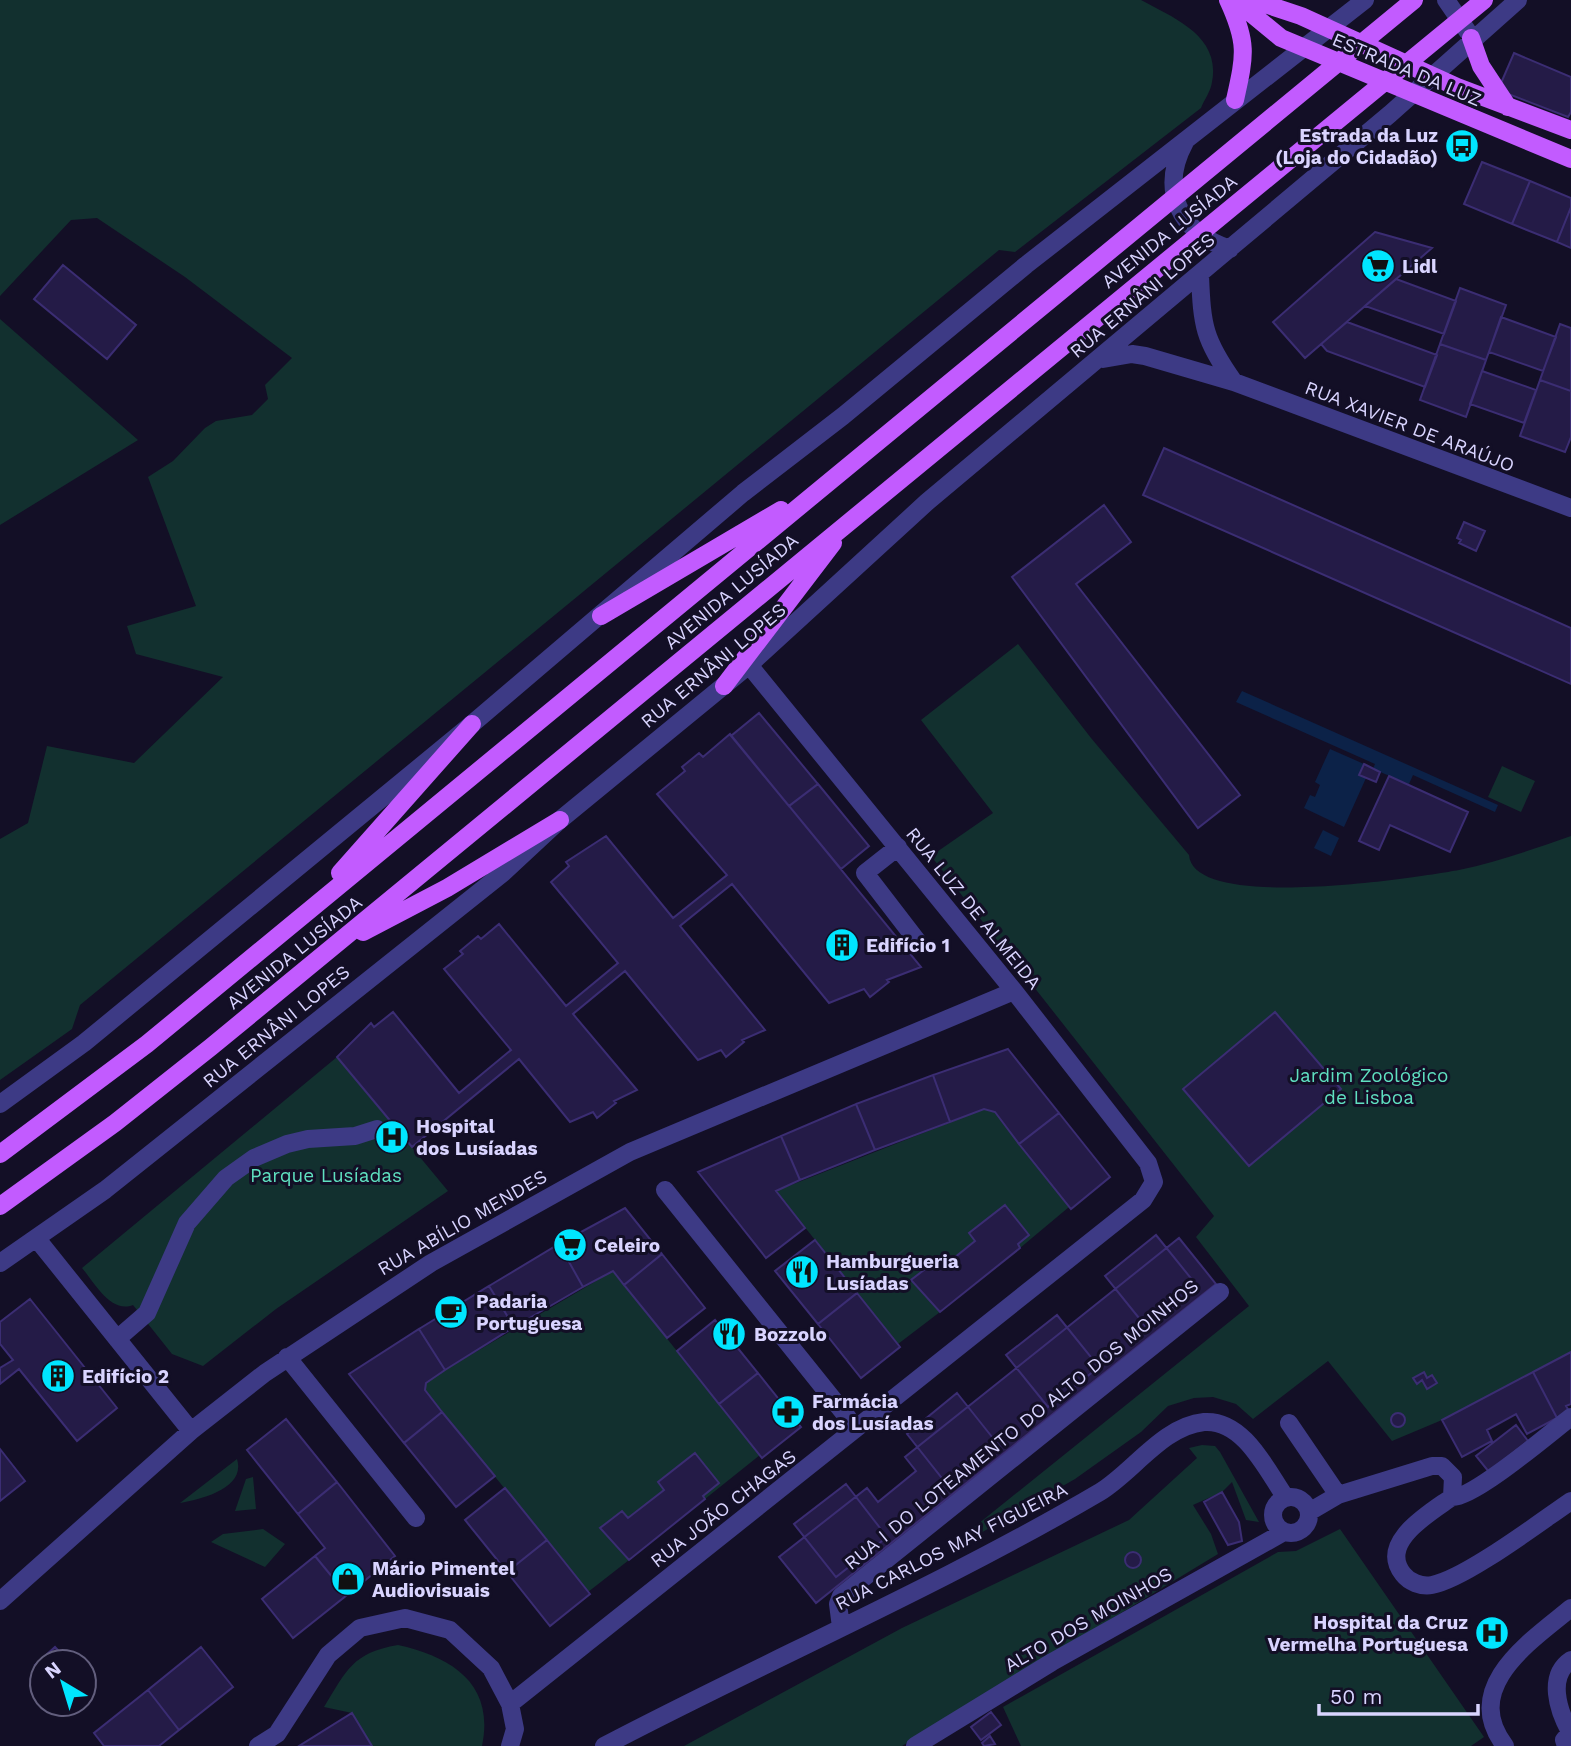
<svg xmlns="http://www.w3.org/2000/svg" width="1571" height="1746" font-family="'Work Sans',sans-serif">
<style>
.green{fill:#12302f}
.water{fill:#0c2248}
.building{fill:#241b47;stroke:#3b2d73;stroke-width:2}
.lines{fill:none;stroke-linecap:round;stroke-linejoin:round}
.minor{stroke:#3d3a85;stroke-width:18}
.major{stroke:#c25bff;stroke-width:18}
.labels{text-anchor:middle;stroke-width:6;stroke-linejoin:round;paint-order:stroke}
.street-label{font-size:19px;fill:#d9d4ff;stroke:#130f26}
.poi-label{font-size:19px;font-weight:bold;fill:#d9d4ff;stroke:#130f26;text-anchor:start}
.park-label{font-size:19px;fill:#5fe0c0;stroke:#130f26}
</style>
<rect width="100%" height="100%" fill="#130f26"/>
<path class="green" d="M0,0H1141C1174,18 1221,36 1212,82C1211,91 1204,100 1201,108L1015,252L999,250L80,1005L72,1029L0,1080V839L28,823L47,746L134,763L223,677L136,654L127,626L196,606L148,477L173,461L205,428L216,421L252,415L268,399L265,385L292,358L185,277L97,218L71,220L0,296Z
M0,319L138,440L0,525Z
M1018,644L1091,738L1189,855C1193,913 1421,877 1459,870C1497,862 1534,849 1571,836V1352L1442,1420L1392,1441L1328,1361L1253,1419L1236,1404L1213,1397L1194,1398L1168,1406L1141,1432L1075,1479L979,1534L973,1528L1249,1306L1196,1237L1214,1216L931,856L993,813L921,720Z
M1502,766L1535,781L1521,812L1488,797Z
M337,1057L448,1191L276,1309L203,1366L172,1354L133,1305C111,1314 94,1282 82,1268Z
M984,1109L995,1112L1069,1207L1020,1248L1018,1244L1029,1235L1005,1205L969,1233L975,1241L939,1270L933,1263L912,1279L940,1312L898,1344L776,1191Z
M613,1271L760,1455L705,1499L703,1496L664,1490L628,1518L601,1529L629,1560L588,1592L425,1390L426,1383L445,1370Z
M1202,1445L1215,1446L1220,1452L1259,1522L1246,1520L1232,1482L1222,1492L1193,1505L1211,1534L1218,1554L902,1746H684L902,1628L1129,1520L1197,1458L1189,1448Z
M237,1459C246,1488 203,1499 180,1503Z
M253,1477L256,1509L235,1511L246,1479Z
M263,1529L285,1544L265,1567L211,1542L223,1534Z
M1340,1529L1484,1737L1471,1746H1021L1003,1707L1278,1552L1296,1551Z
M398,1645C452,1657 495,1684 482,1746H372L352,1713L324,1707C347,1670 352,1653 398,1645Z"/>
<path class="water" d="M1242,691L1498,805L1495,812L1413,775L1409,784L1373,769L1375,764L1236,702Z
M1330,749L1364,764L1359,775L1366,778L1344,827L1304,808L1310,795L1315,797L1320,785L1315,782Z
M1323,830L1339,838L1331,856L1314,848Z"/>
<path class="building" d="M1514,53L1571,77V112L1568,117L1498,90Z
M1514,53L1571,77V112L1568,117L1498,90Z
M1482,162L1530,181L1512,224L1464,204Z
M1530,181L1571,198V207L1557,242L1512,224Z
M1571,207V248L1557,242Z
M1375,232L1432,248L1305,358L1273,322Z
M63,265L136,325L107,359L34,299Z
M1396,279L1456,301L1444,334L1365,306Z
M1460,288L1506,305L1486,360L1440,344Z
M1501,317L1556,337L1543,371L1489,352Z
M1347,322L1437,355L1425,387L1327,351L1321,344Z
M1560,324L1571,328V391L1540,380Z
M1440,344L1486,360L1466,417L1420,400Z
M1482,371L1536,390L1524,423L1470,404Z
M1540,380L1571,391V437L1565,452L1520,436Z
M1164,448L1571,628V684L1143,495Z
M1104,505L1131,542L1076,584L1240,795L1198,828L1012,577Z
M1464,522L1485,531L1476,551L1459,543L1461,540L1457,538Z
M759,713L818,784L789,806L731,736Z
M730,734L921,967L887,980L889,982L870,997L864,989L829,1003L732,884L680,926L765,1030L742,1040L744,1042L726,1057L721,1050L698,1060L625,971L573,1014L637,1090L614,1101L616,1103L597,1118L593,1112L570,1122L519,1059L412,1147L337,1057L371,1023L374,1027L393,1012L459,1093L511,1050L444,969L463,954L460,951L478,936L481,939L499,924L566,1006L618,963L551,882L569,866L566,862L606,836L673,918L727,875L657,794L685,771L682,767L699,753L703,757Z
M1364,764L1380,772L1376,782L1359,775Z
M1389,776L1468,812L1450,852L1390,825L1379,850L1359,841Z
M818,784L869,846L841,869L789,806Z
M1275,1012L1341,1089L1249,1166L1183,1089Z
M1008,1049L1059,1113L1019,1144L995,1112L984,1109L950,1122L933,1075Z
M933,1075L950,1122L875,1150L856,1104Z
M856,1104L875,1150L800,1180L781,1136Z
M1059,1113L1110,1177L1071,1209L1019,1144Z
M781,1136L800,1180L776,1191L805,1228L766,1258L698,1172Z
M1005,1205L1029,1235L1018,1244L1020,1248L940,1312L911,1280L933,1263L939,1270L975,1241L969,1233Z
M625,1208L662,1254L624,1285L613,1271L583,1287L559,1244Z
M1156,1235L1198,1287L1147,1328L1105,1276Z
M1179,1238L1216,1284L816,1603L779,1557L867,1488L878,1502L916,1471L905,1457Z
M815,1240L857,1293L818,1324L775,1271Z
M559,1244L583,1287L514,1327L489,1286Z
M662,1254L705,1308L667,1338L624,1285Z
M489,1286L514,1327L445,1370L419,1329Z
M857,1293L900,1347L861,1378L818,1324Z
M30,1299L117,1408L77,1441L19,1369L0,1384V1368L13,1360L0,1344V1322Z
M1057,1315L1099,1367L1048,1407L1006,1355Z
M715,1320L758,1373L719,1404L677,1351Z
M419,1329L445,1370L426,1383L425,1390L442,1412L404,1443L349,1374Z
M1571,1352V1404L1566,1406L1569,1411L1557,1418L1533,1372Z
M1424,1372L1427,1378L1432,1375L1437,1383L1427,1389L1422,1380L1417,1384L1413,1378Z
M1533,1372L1557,1418L1527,1434L1516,1414L1487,1430L1492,1441L1462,1457L1442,1420Z
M758,1373L801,1427L762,1458L719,1404Z
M957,1393L1000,1447L949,1487L907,1434Z
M442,1412L495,1476L456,1507L404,1443Z
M1391 1420a7 7 0 1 1 14 0a7 7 0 1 1-14 0Z
M286,1419L337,1482L298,1514L247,1450Z
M1516,1425L1528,1441L1489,1472L1476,1456Z
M0,1449L25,1481L0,1501Z
M695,1453L719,1483L703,1496L705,1499L629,1560L600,1528L622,1511L628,1518L664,1490L658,1482Z
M337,1482L395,1556L347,1595L315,1556L325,1548L298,1514Z
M846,1484L887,1537L836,1577L794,1524Z
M505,1488L547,1540L507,1572L465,1520Z
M1222,1492L1239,1522L1242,1541L1228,1545L1204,1502Z
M547,1540L590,1594L550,1626L507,1572Z
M1125 1560a8 8 0 1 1 16 0a8 8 0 1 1-16 0Z
M315,1556L347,1595L293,1638L262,1599Z
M55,1647L69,1662H42V1672L35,1665Z
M201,1647L233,1687L179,1730L148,1690Z
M148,1690L179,1730L159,1746H104L94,1733Z
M991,1712L1001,1725L981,1740L971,1727Z
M352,1713L372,1746H299Z
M990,1736L995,1744L984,1746L982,1743Z"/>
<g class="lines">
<path class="minor" d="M1446,0L1468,32
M1185,142C1159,190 1179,232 1230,249
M1200,275C1202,326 1204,340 1234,382
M1103,359L1132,354L1145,356L1234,382L1571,508
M898,847L865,873L918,942
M0,1104L84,1043L472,724L743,493L843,416L1026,265L1365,0
M665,1190L848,1418
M37,1239L191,1431
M0,1263L105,1190L503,873L560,820L749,665L927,502L1390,114L1518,0
M117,1339L147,1313L187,1223L226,1178L254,1158L287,1144L308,1139L355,1136L377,1129
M287,1357L416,1518
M1571,1417C1550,1433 1473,1499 1452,1497C1430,1513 1378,1542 1403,1574C1409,1582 1421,1587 1432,1585C1465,1579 1540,1522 1571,1501
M1289,1423L1338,1495
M1273 1515a18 18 0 1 1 36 0a18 18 0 1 1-36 0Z
M1309,1512L1338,1495L1432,1466H1442L1453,1477L1452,1497
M0,1601L191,1431L265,1373L431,1263L630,1152L1014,991
M841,1627L838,1604L841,1596L1220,1292
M510,1704L1143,1200L1154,1182L1148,1163L1014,991L749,665
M1570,1732C1558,1710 1547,1676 1571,1660
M258,1746L277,1734L328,1655L360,1628L405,1618L450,1630L491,1668L510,1704L515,1729L510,1746
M604,1746C768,1660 940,1586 1100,1492C1133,1472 1163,1426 1204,1422C1244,1419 1267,1471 1286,1498
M915,1746L1052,1662L1284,1532
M1505,1746C1460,1687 1531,1641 1571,1608
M1566,1746L1564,1740L1571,1732"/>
<path class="major" d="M1228,0C1248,43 1245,55 1235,100
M1235,0L1281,38L1571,159
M1253,0L1301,16L1457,87L1571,130
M1471,38L1481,66L1508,107
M601,616L781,510
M724,686L833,543
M340,873L472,724
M363,932L447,888L560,820
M0,1154L147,1044L1414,0
M0,1206L115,1123L211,1047L1484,0"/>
</g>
<defs>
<g id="bus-disc" transform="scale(1.75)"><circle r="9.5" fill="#00e5ff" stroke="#130f26"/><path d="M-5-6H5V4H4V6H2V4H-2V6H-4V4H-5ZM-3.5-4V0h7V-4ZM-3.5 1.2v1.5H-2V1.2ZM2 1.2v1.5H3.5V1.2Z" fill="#111"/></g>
<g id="supermarket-disc" transform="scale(1.75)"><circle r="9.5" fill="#00e5ff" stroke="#130f26"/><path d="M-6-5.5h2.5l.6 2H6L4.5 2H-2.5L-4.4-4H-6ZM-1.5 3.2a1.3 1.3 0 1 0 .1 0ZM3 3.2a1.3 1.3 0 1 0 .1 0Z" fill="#111"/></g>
<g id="building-disc" transform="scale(1.75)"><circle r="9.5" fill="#00e5ff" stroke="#130f26"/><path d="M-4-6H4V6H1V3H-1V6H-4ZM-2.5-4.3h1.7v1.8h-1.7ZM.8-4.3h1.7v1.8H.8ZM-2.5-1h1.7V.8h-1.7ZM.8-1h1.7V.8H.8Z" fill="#111"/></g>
<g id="hospital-disc" transform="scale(1.75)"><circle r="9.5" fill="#00e5ff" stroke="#130f26"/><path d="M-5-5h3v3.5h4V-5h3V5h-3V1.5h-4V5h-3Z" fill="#111"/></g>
<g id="restaurant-disc" transform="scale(1.75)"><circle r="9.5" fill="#00e5ff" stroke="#130f26"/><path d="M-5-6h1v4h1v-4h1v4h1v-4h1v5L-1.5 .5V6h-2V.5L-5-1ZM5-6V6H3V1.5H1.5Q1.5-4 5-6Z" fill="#111"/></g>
<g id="cafe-disc" transform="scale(1.75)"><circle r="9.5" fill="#00e5ff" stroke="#130f26"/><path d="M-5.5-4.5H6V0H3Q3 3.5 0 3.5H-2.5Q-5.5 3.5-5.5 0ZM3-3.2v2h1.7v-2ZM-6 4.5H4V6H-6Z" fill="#111"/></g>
<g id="pharmacy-disc" transform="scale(1.75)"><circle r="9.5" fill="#00e5ff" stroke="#130f26"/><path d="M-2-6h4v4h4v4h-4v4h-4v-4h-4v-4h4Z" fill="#111"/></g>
<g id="shop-disc" transform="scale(1.75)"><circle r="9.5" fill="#00e5ff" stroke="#130f26"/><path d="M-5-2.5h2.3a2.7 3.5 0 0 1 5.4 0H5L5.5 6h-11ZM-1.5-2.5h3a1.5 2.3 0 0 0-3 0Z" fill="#111"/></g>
</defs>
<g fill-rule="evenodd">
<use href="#bus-disc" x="1462" y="146"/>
<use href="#supermarket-disc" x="1378" y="266"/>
<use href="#building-disc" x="842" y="945"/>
<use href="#hospital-disc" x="392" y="1137"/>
<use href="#supermarket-disc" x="570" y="1245"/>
<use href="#restaurant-disc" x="802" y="1272"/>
<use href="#cafe-disc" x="451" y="1312"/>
<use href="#restaurant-disc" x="729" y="1334"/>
<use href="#building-disc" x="58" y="1376"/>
<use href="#pharmacy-disc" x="788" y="1412"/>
<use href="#shop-disc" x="348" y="1579"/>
<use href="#hospital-disc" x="1492" y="1633"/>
</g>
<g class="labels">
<g class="street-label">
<text transform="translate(1407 69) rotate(23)" y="7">ESTRADA DA LUZ</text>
<text transform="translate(1169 231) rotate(-39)" y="7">AVENIDA LUSÍADA</text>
<text transform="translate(1142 295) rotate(-40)" y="7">RUA ERNÂNI LOPES</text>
<text transform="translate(1410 426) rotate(21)" y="7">RUA XAVIER DE ARAÚJO</text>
<text transform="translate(731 591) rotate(-40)" y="7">AVENIDA LUSÍADA</text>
<text transform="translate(713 665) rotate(-40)" y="7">RUA ERNÂNI LOPES</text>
<text transform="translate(974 908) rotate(51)" y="7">RUA LUZ DE ALMEIDA</text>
<text transform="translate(294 952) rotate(-39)" y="7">AVENIDA LUSÍADA</text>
<text transform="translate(276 1026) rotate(-39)" y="7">RUA ERNÂNI LOPES</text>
<text transform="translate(462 1222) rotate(-30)" y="7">RUA ABÍLIO MENDES</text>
<text transform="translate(1021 1424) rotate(-39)" y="7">RUA I DO LOTEAMENTO DO ALTO DOS MOINHOS</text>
<text transform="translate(723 1508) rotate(-38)" y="7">RUA JOÃO CHAGAS</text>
<text transform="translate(951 1546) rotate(-27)" y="7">RUA CARLOS MAY FIGUEIRA</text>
<text transform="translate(1088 1619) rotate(-30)" y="7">ALTO DOS MOINHOS</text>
</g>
<g class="poi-label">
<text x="1438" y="142" text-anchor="end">Estrada da Luz<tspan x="1438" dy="22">(Loja do Cidadão)</tspan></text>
<text x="1402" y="273">Lidl</text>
<text x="866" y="952">Edifício 1</text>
<text x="416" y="1133">Hospital<tspan x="416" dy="22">dos Lusíadas</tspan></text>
<text x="594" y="1252">Celeiro</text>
<text x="826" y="1268">Hamburgueria<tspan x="826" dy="22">Lusíadas</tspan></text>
<text x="476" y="1308">Padaria<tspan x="476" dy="22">Portuguesa</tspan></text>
<text x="754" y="1341">Bozzolo</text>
<text x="82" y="1383">Edifício 2</text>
<text x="812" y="1408">Farmácia<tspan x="812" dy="22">dos Lusíadas</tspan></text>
<text x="372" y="1575">Mário Pimentel<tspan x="372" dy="22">Audiovisuais</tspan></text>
<text x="1468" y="1629" text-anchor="end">Hospital da Cruz<tspan x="1468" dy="22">Vermelha Portuguesa</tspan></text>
</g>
<g class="park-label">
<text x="1369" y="1082">Jardim Zoológico<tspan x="1369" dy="22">de Lisboa</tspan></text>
<text x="326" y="1182">Parque Lusíadas</text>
</g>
</g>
<g transform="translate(63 1683) rotate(322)"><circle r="33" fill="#130f26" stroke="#625e7d" stroke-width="2"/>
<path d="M0-5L12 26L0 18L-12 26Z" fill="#00e5ff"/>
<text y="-10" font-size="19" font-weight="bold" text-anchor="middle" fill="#d9d4ff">N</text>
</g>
<path d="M1319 1704v10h159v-10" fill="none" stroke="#d9d4ff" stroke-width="3.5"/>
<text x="1330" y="1704" font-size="21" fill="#d9d4ff" stroke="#130f26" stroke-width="5" paint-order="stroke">50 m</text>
</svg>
